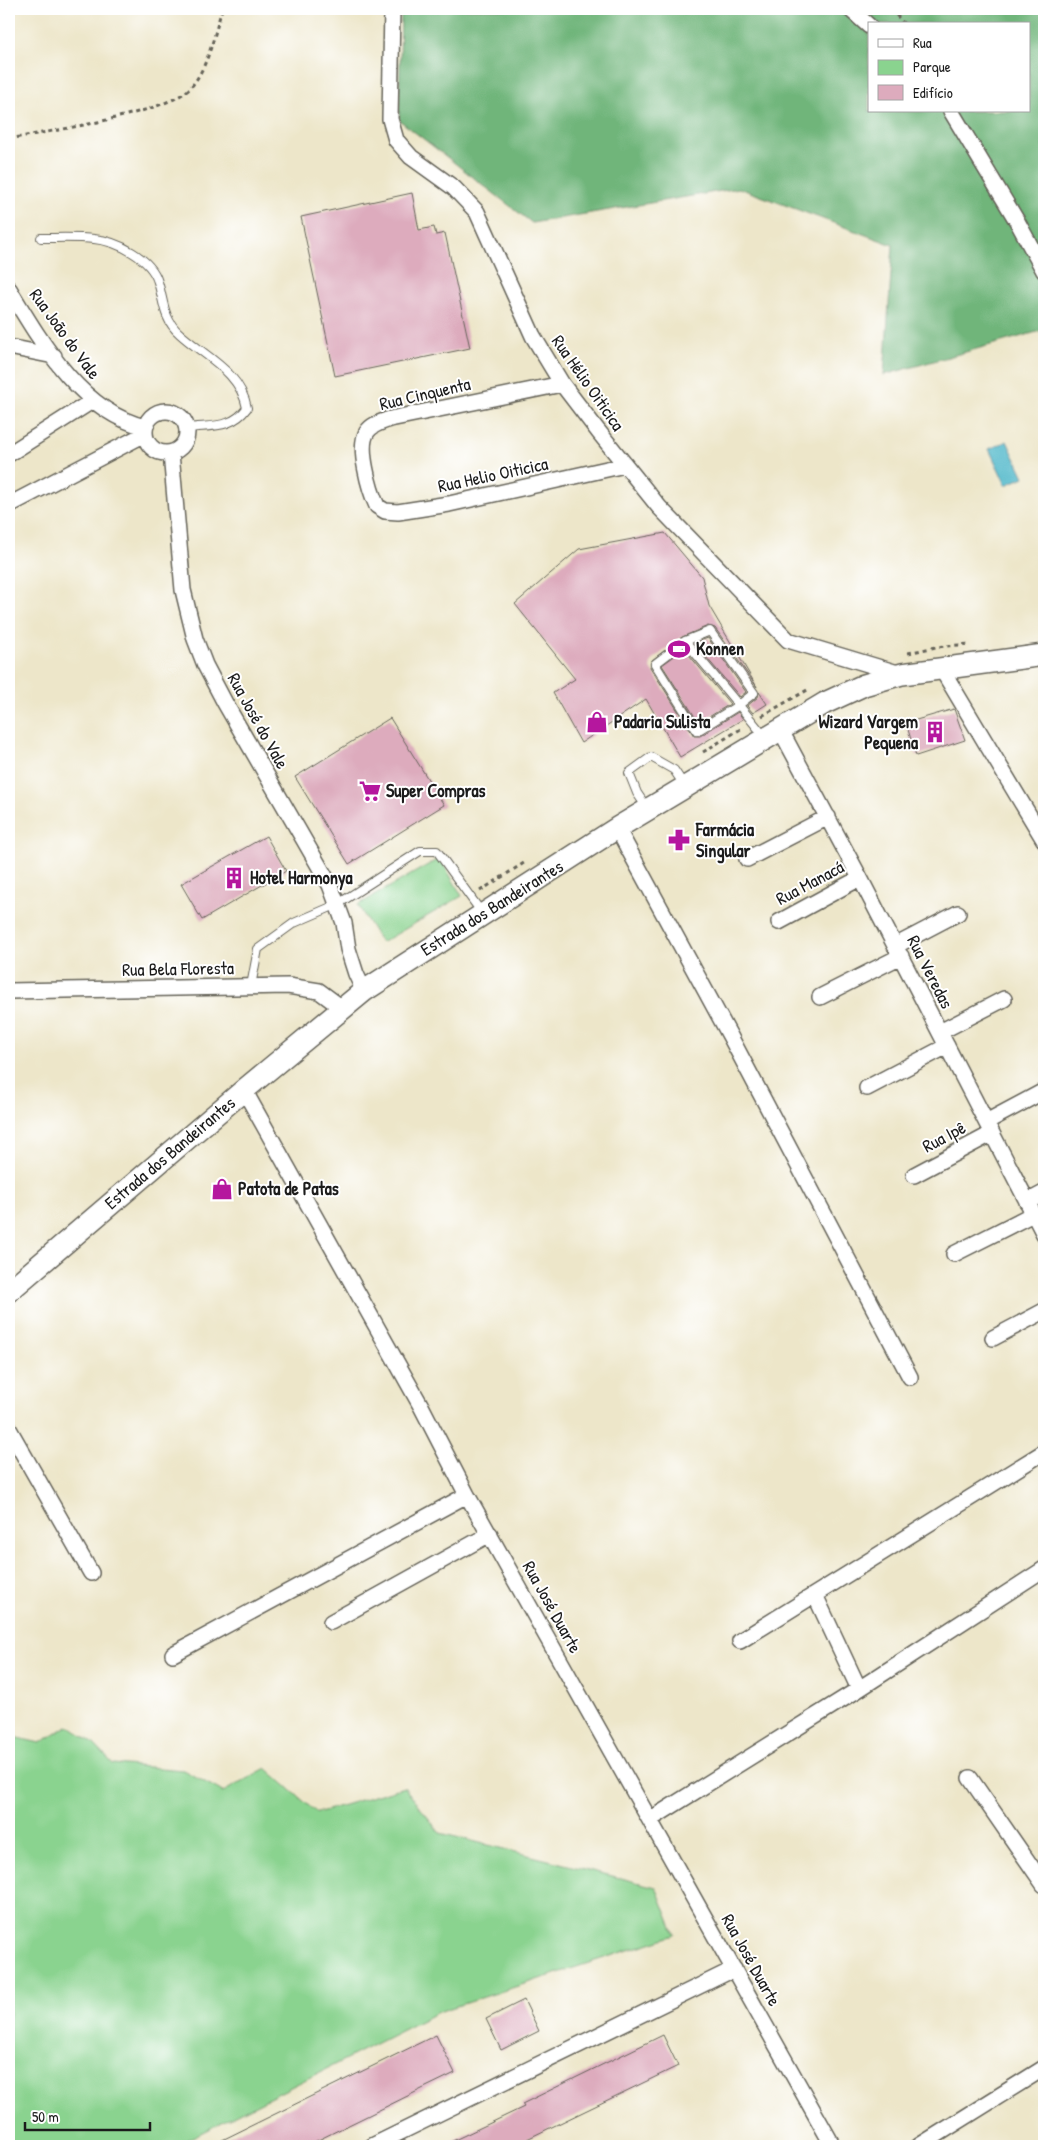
<svg xmlns="http://www.w3.org/2000/svg" width="1053" height="2155" font-family="'Patrick Hand',sans-serif">
<style>
.green{fill:#8ad38f;stroke:#537856}
.forest{fill:#6fb57a;stroke:#46684b;fill-rule:evenodd}
.water{fill:#4ab5c7;stroke:#336872}
.building{fill:#ddabbd}
.lines{fill:none;stroke-linecap:round;stroke-linejoin:round}
.service-casing{stroke:#656359;stroke-width:10}
.minor-casing{stroke:#656359;stroke-width:18}
.secondary-casing{stroke:#656359;stroke-width:24}
.path{stroke:#656359;stroke-width:3;stroke-dasharray:4 4;stroke-linecap:butt}
.service{stroke:#fff;stroke-width:8}
.minor{stroke:#fff;stroke-width:15}
.secondary{stroke:#fff;stroke-width:21}
.labels{text-anchor:middle;stroke-width:4;stroke-linejoin:round;paint-order:stroke}
.street-label{font-size:18px;fill:#1c1c1c;stroke:#fff}
.poi-label{font-size:18px;font-weight:bold;fill:#1c1c1c;stroke:#fff;text-anchor:start}
</style>
<rect width="100%" height="100%" fill="#fff"/>
<filter id="ink" filterUnits="userSpaceOnUse"><feTurbulence type="fractalNoise" baseFrequency=".02" numOctaves="2"/><feDisplacementMap in="SourceGraphic" scale="10" xChannelSelector="R" yChannelSelector="G"/><feConvolveMatrix kernelMatrix="1 2 1 2 8 2 1 2 1" color-interpolation-filters="sRGB"/></filter>
<filter id="wash" filterUnits="userSpaceOnUse"><feTurbulence type="fractalNoise" baseFrequency=".0096" numOctaves="4" result="noise"/><feDisplacementMap in="SourceGraphic" scale="20" xChannelSelector="R" yChannelSelector="G"/><feGaussianBlur stdDeviation="1.12" result="paint"/><feColorMatrix in="noise" values="0 0 0 0 0 0 0 0 0 0 0 0 0 0 0 0 0 1.4 0 .05"/><feComposite in="paint" operator="in"/></filter>
<g filter="url(#wash)">
<rect width="100%" height="100%" fill="#ede6c9"/>
<path class="green" d="M440,858L462,896L381,943L358,905Z
M68,1726L93,1743L113,1764L183,1770L223,1792L266,1768L317,1813L404,1787L440,1833L656,1887L675,1935L438,2012L175,2146H9V1736L40,1743Z"/>
<path class="forest" d="M401,9H1044V330L884,375L893,245L739,188L532,223L399,120ZM869,24H1029V111H869Z"/>
<path class="water" d="M1007,441L1024,477L1006,485L989,449Z"/>
<g id="blocks">
<path class="building" d="M412,193L419,230L434,227L436,235L445,233L470,348L335,376L301,217Z
M665,533L702,577L709,606L757,687L715,628L708,626L682,637L652,660L650,667L694,736H700L738,712L743,719L680,757L646,699L581,743L553,693L575,679L515,604L579,549Z
M708,638L746,692L740,697L694,643Z
M684,649L730,704L699,723L662,665Z
M759,692L767,704L753,713L747,706L758,697Z
M954,709L965,740L916,756L906,723Z
M390,718L444,805L349,864L295,777Z
M266,836L286,871L202,920L181,884Z
M524,2000L539,2031L501,2050L486,2019Z
M436,2035L455,2073L424,2088L306,2146H210Z
M663,2035L678,2066L527,2139L531,2146H442L524,2107L522,2104Z"/>
</g>
</g>
<g filter="url(#ink)">
<use href="#blocks" fill-opacity="0" stroke="#656359" stroke-width="1"/>
<g class="lines">
<g class="service-casing">
<path id="service" d="M41,238C58,238 77,237 94,239C117,241 151,258 158,282C164,301 163,319 179,333C205,357 240,371 247,408C232,429 211,425 188,428
M685,641L710,631L754,693L739,705L697,731L655,664L685,641C712,673 739,705 765,737
M647,808L637,793L629,773L651,757L674,770L684,785
M251,986L258,949L294,923L338,904L420,851H437L482,913"/>
</g>
<g class="minor-casing">
<path id="minor" d="M392,9L390,119L396,140L411,157L454,188L477,212L533,336L562,384L598,431L659,507L788,640L901,674
M850,9L869,26
M951,111L1017,221L1044,271
M9,289C41,342 81,412 145,427
M9,347L54,356
M562,384L390,419C382,422 372,424 367,432C357,447 370,491 377,506L385,511L398,512L449,504L625,465
M145 432a21 21 0 1 1 42 0a21 21 0 1 1-42 0Z
M171,453L183,590L195,639L205,665L225,703L330,885L344,923L348,949L356,974L364,991
M9,454L92,401
M9,505L145,434
M941,668L1044,840
M780,729L860,878L1044,1234
M617,828L730,1036L910,1377
M747,859L828,817
M779,922L860,878
M895,946L958,913
M9,991L288,986L319,991L342,1008
M820,997L901,956
M940,1032L1004,999
M867,1088L947,1046
M244,1090L421,1406L467,1495L833,2146
M986,1122L1044,1091
M914,1175L991,1134
M1027,1202L1044,1193
M954,1254L1033,1214
M993,1338L1044,1311
M9,1429L91,1573
M815,1595L859,1689
M331,1622L490,1534
M740,1641L1044,1452
M173,1654L467,1495
M970,1778L1044,1885
M651,1819L859,1689L1044,1569
M372,2146L734,1969
M919,2146L1044,2068"/>
</g>
<g class="secondary-casing">
<path id="secondary" d="M9,1291L244,1090L364,991L617,828L825,703L864,685L902,674L1044,655"/>
</g>
<path class="path" d="M891,9L904,24
M9,139C45,132 171,113 191,87C209,65 214,35 222,9
M908,653L936,647L969,644
M762,716L809,689
M703,752L744,727
M480,891L527,861"/>
<use href="#service" class="service"/>
<use href="#minor" class="minor"/>
<use href="#secondary" class="secondary"/>
</g>
</g>
<defs>
<g id="stadium-bare" transform="scale(1.725)"><path d="M0-5a6.5 5 0 1 0 0 10a6.5 5 0 1 0 0-10ZM-3.5-1.8h7v3.6h-7Z" fill="#b5179e" stroke="#fff" stroke-width="2.5" paint-order="stroke"/></g>
<g id="shop-bare" transform="scale(1.725)"><path d="M-5-2.5h2.3a2.7 3.5 0 0 1 5.4 0H5L5.5 6h-11ZM-1.5-2.5h3a1.5 2.3 0 0 0-3 0Z" fill="#b5179e" stroke="#fff" stroke-width="2.5" paint-order="stroke"/></g>
<g id="building-bare" transform="scale(1.725)"><path d="M-4-6H4V6H1V3H-1V6H-4ZM-2.5-4.3h1.7v1.8h-1.7ZM.8-4.3h1.7v1.8H.8ZM-2.5-1h1.7V.8h-1.7ZM.8-1h1.7V.8H.8Z" fill="#b5179e" stroke="#fff" stroke-width="2.5" paint-order="stroke"/></g>
<g id="supermarket-bare" transform="scale(1.725)"><path d="M-6-5.5h2.5l.6 2H6L4.5 2H-2.5L-4.4-4H-6ZM-1.5 3.2a1.3 1.3 0 1 0 .1 0ZM3 3.2a1.3 1.3 0 1 0 .1 0Z" fill="#b5179e" stroke="#fff" stroke-width="2.5" paint-order="stroke"/></g>
<g id="pharmacy-bare" transform="scale(1.725)"><path d="M-2-6h4v4h4v4h-4v4h-4v-4h-4v-4h4Z" fill="#b5179e" stroke="#fff" stroke-width="2.5" paint-order="stroke"/></g>
</defs>
<g fill-rule="evenodd">
<use href="#stadium-bare" x="679" y="649"/>
<use href="#shop-bare" x="597" y="722"/>
<use href="#building-bare" x="935" y="732"/>
<use href="#supermarket-bare" x="370" y="791"/>
<use href="#pharmacy-bare" x="679" y="840"/>
<use href="#building-bare" x="234" y="878"/>
<use href="#shop-bare" x="222" y="1189"/>
</g>
<g class="labels">
<g class="street-label">
<text transform="translate(65 334) rotate(54)" y="6">Rua João do Vale</text>
<text transform="translate(588 383) rotate(55)" y="6">Rua Hélio Oiticica</text>
<text transform="translate(425 394) rotate(-13)" y="6">Rua Cinquenta</text>
<text transform="translate(493 475) rotate(-12)" y="6">Rua Helio Oiticica</text>
<text transform="translate(258 721) rotate(61)" y="6">Rua José do Vale</text>
<text transform="translate(810 883) rotate(-28)" y="6">Rua Manacá</text>
<text transform="translate(492 908) rotate(-32)" y="6">Estrada dos Bandeirantes</text>
<text transform="translate(178 969) rotate(-1)" y="6">Rua Bela Floresta</text>
<text transform="translate(930 972) rotate(63)" y="6">Rua Veredas</text>
<text transform="translate(944 1137) rotate(-28)" y="6">Rua Ipê</text>
<text transform="translate(170 1153) rotate(-40)" y="6">Estrada dos Bandeirantes</text>
<text transform="translate(552 1607) rotate(61)" y="6">Rua José Duarte</text>
<text transform="translate(751 1960) rotate(61)" y="6">Rua José Duarte</text>
</g>
<g class="poi-label">
<text x="696" y="655">Konnen</text>
<text x="614" y="728">Padaria Sulista</text>
<text x="918" y="728" text-anchor="end">Wizard Vargem<tspan x="918" dy="21">Pequena</tspan></text>
<text x="386" y="797">Super Compras</text>
<text x="696" y="836">Farmácia<tspan x="696" dy="21">Singular</tspan></text>
<text x="250" y="884">Hotel Harmonya</text>
<text x="238" y="1195">Patota de Patas</text>
</g>
</g>
<rect width="1053" height="2155" fill="none" stroke="#fff" stroke-width="30"/>
<rect x="868" y="22" width="162" height="90" fill="#ffffff" stroke="#a4a4a4"/>
<rect x="878" y="39" width="25" height="8" fill="#ffffff" stroke="#a4a4a4"/>
<text x="913" y="48" font-size="15" fill="#1c1c1c">Rua</text>
<rect x="878" y="60" width="25" height="15" fill="#8ad38f" stroke="#a4a4a4"/>
<text x="913" y="72" font-size="15" fill="#1c1c1c">Parque</text>
<rect x="878" y="85" width="25" height="15" fill="#ddabbd" stroke="#a4a4a4"/>
<text x="913" y="98" font-size="15" fill="#1c1c1c">Edifício</text>
<path d="M25 2122v8h125v-8" fill="none" stroke="#1c1c1c" stroke-width="2.5"/>
<text x="32" y="2122" font-size="15" fill="#1c1c1c" stroke="#ffffff" stroke-width="4" paint-order="stroke">50 m</text>
</svg>
